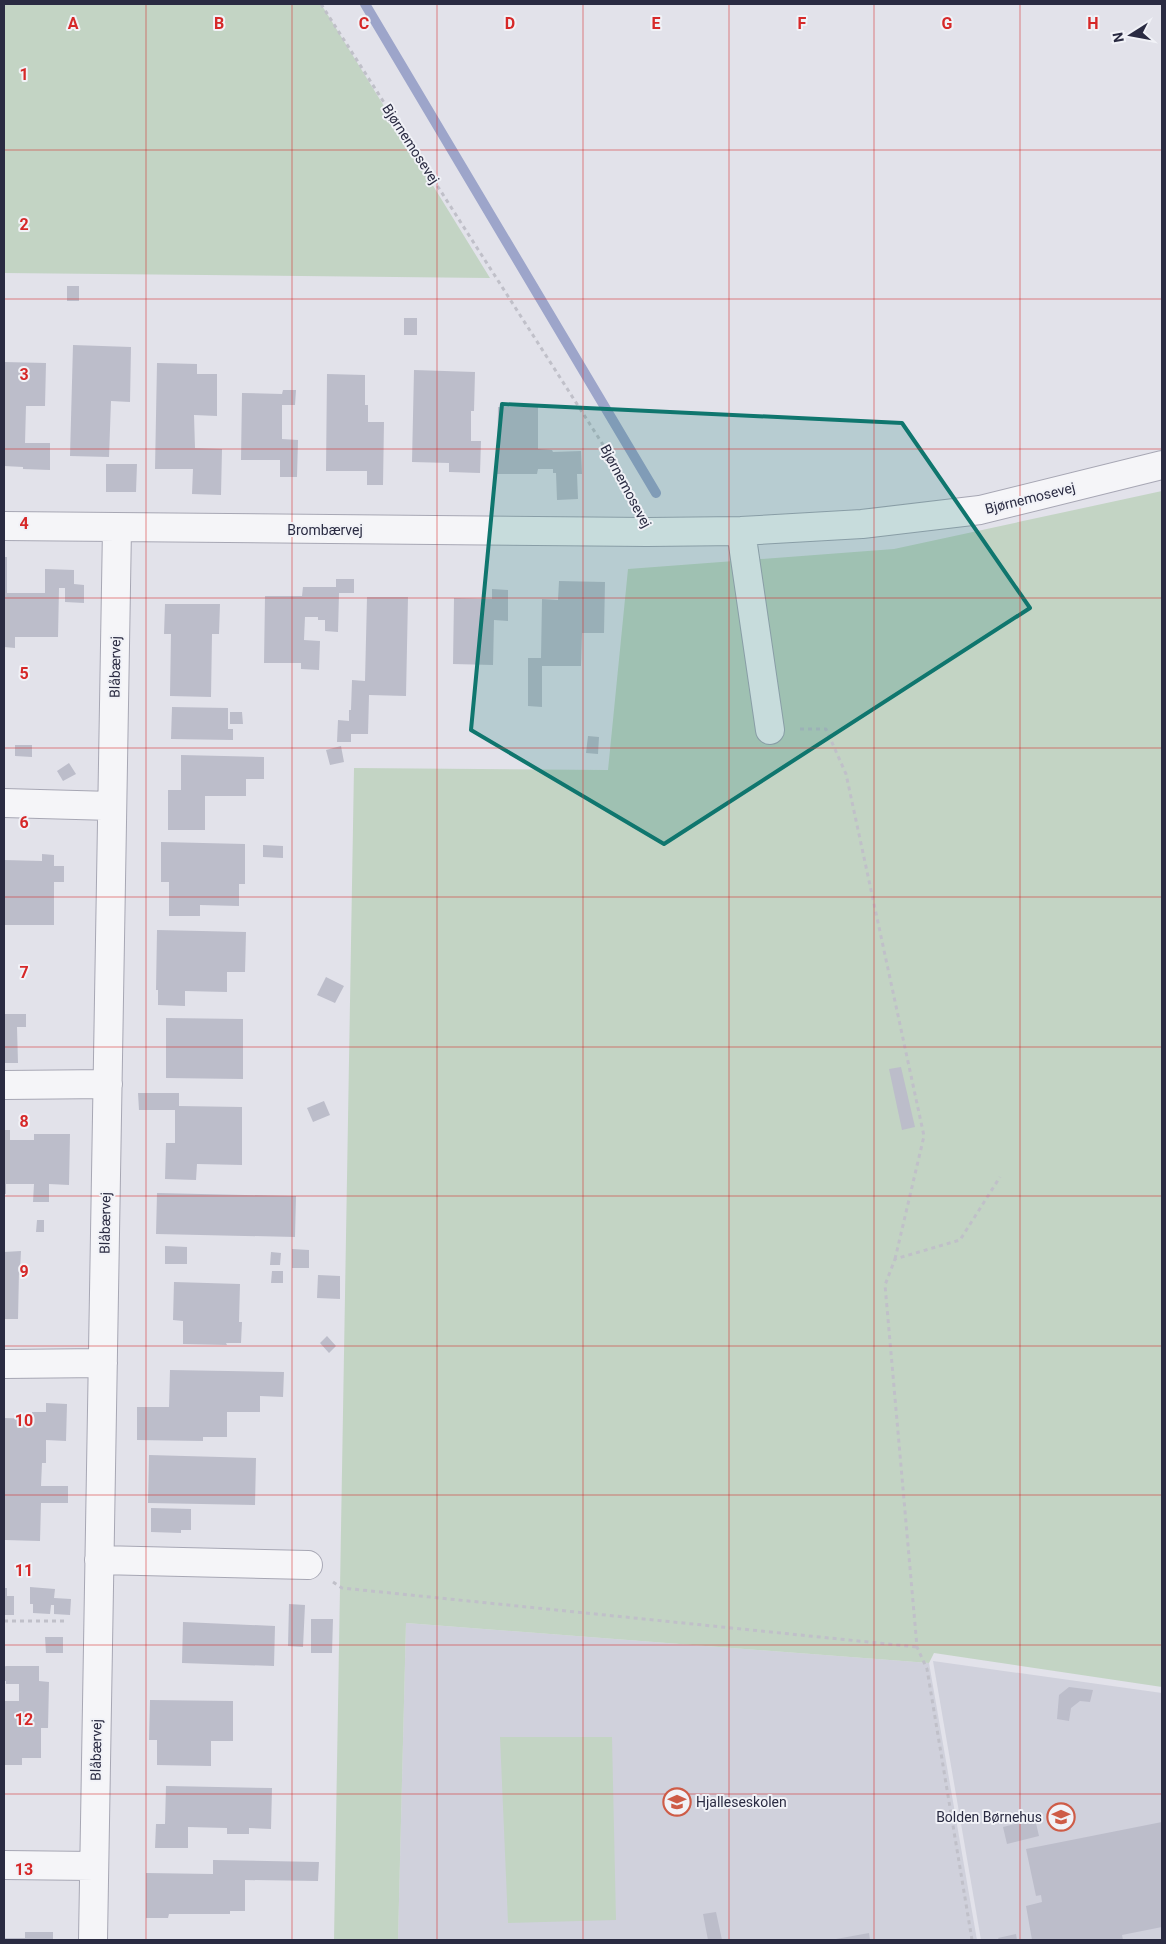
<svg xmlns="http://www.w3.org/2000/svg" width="1166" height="1944" font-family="Roboto,sans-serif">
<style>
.built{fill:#d0d1dc}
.green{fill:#c3d4c4}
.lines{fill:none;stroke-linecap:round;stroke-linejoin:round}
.stream{stroke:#9da5ca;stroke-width:10}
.building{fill:#bcbdca}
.minor-casing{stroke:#a7a7b4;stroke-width:30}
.path{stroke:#c0c0c9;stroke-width:3;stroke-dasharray:4 4;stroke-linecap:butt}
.minor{stroke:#f5f5f8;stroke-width:28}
.marked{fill:#0f766e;fill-opacity:0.2;stroke:#0f766e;stroke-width:4;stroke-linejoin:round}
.grid{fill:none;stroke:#d62828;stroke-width:1;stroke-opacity:0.55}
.labels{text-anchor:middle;stroke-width:4;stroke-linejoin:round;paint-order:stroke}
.street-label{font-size:14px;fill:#2a2b42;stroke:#f1f2f7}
.poi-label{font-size:14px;fill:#2a2b42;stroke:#f1f2f7;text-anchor:start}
.grid-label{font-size:16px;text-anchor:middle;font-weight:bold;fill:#d62828;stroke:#f1f2f7;stroke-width:4;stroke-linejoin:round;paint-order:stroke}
</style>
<rect width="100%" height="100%" fill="#e2e2ea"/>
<path class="built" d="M406,1623L929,1663L977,1940H398Z
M933,1661L1162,1693V1940H981Z"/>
<path class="green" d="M4,4H321L490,278L4,273Z
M1162,491V1687L934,1653L929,1663L406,1623L398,1940H334L354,768L608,770L628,569L894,549Z
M612,1737L616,1920L508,1923L500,1737Z"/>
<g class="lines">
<path class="stream" d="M365,4L656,493"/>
</g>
<path class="building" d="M67,286H79V301H67Z
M404,318H417V335H404Z
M73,345L131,347L130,402L111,401L109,457L70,456Z
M4,362L46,363L45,406H26L25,443H50V470L23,469V467L4,466Z
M157,363L197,364V374H217V416L194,415L195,448L222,449L221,495L192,494L193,469H155Z
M414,370L475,372L474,411H471V441H481L480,473L449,472V463L412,462Z
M327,374L365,375V405H368V422H384L383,485H367V471H326Z
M283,390H296L295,405H282V439L298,440L297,477H280V460H241L242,393L282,394Z
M498,407H538V449L552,450L553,452L581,451L582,474H577L578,499L557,500L556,473H553V469H538L537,474H497Z
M106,464H137L136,492H106Z
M4,557H7V593H45V569L74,570V584L84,585V603L65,602V588H59L58,637H15V648L4,647Z
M336,579H354V593H339L338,632L325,631V620H318V617H305L304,640L320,641L319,670L301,669V663H264L265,596H302L303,587H336Z
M559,581L605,582L604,633H582L581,666H542V707L528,706V658H541L542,599L558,600Z
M492,589L508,590V621L494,620L493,665L453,664L454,598L492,599Z
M367,597H408L406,696L369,695L368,734H351V742H337L338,720L349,721V710H351L352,680L365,681Z
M165,604H220L219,634H212L211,697L170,696L171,634H164Z
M172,707L228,708V729H233V740L171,739Z
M230,712H242L243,724H230Z
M588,736L599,737L598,754L586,753Z
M15,745H32V757L15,756Z
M341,746L344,762L330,765L326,750Z
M181,755L264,757V779H246V796H205V830H168V790H181Z
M69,763L76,774L63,781L57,771Z
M161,842L245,844V884H239V906L200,905V916H169V882H161Z
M263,845L283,846V858L263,857Z
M42,854L54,855V866H64V882H54V925H4V860L42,861Z
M157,930L246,932L245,972H227V992L185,991V1006L158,1005V990H156Z
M326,977L344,986L335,1003L317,995Z
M5,1014H26V1027H17L18,1063H4Z
M166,1018L243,1019V1079L166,1078Z
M901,1067L915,1127L902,1130L889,1069Z
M138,1093H179V1106L242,1107V1165L197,1164L196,1180L165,1179L166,1143H175V1110H139Z
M324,1101L330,1115L313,1122L307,1108Z
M4,1130H10V1140H34V1134H70L69,1185L49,1184V1202H33L34,1184H6V1194H4Z
M157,1193L296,1196L295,1237L156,1234Z
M37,1220H44V1232H36Z
M165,1246L187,1247V1264H165Z
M292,1249L309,1250V1268H292Z
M21,1251L20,1271H19L18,1319H4V1252Z
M271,1252L281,1253L280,1265H270Z
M272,1271H283V1283H271Z
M318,1275L340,1276V1299L317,1298Z
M174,1282L240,1284L239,1322H242L241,1343H226L227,1345L183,1344V1321L173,1320Z
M327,1336L336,1346L329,1353L320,1343Z
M170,1370L284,1372L283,1397L260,1396V1412H227V1437H203V1441L137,1440V1407H169Z
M46,1403L67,1404L66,1441L46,1440V1463H42L41,1486H68V1503H41L40,1541L5,1540L4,1418L32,1419V1412H46Z
M149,1455L256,1458L255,1505L148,1503Z
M151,1508L191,1509V1530H181V1533L151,1532Z
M30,1587L55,1589L54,1598L71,1599L70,1615L54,1614V1605H51L50,1614L33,1613V1604H30Z
M4,1588H7V1596H14V1615H4Z
M289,1604L305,1605L303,1647L288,1646Z
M311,1619H333L332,1653H311Z
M183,1622L275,1626L274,1666L182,1663Z
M45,1637H63V1653H46Z
M6,1666H39V1681L49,1682L48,1728H41V1758H22V1765H4V1701H19V1684H6V1681H4V1667Z
M1069,1687L1093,1690L1090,1702L1080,1701L1071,1708L1069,1721L1057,1719L1059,1695Z
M150,1700L233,1701V1741H211V1766L157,1765V1740H149Z
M166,1786L272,1788L271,1829L249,1828V1834H227V1828L188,1827V1848H155L156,1824H165Z
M1035,1819L1039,1836L1007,1844L1003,1827Z
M1162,1822V1927L1122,1935L1123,1940H1104L1103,1939L1095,1940H1032L1026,1906L1042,1902L1041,1895L1036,1896L1026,1849Z
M213,1860L319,1862L318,1881L245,1880V1911H230V1914H169L168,1918H146V1873L213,1874Z
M716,1912L722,1940H708L703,1914Z
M25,1932H53V1940H4V1938H25Z
M869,1933L870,1940H836V1939Z
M1016,1934L1017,1940H999L998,1938Z"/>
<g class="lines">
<g class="minor-casing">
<path id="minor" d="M4,526L647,532L741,531L862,524L980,510L1162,465
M741,531L770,730
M4,803L112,806
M4,1085L108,1084
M4,1364L103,1363
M99,1560L308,1565
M4,1865L94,1866
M93,1940L117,528"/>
</g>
<path class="path" d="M321,4L616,465L633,501
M800,729H826L846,774L924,1136L895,1259
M333,1582L342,1588L917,1647
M4,1621H68
M972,1940L927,1669L917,1647L885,1285L895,1259L960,1240L1000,1177"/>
<use href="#minor" class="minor"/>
</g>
<path class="marked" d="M502,404L902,423L1030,608L664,844L471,730Z"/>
<path class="grid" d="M146,4V1940M292,4V1940M437,4V1940M583,4V1940M729,4V1940M874,4V1940M1020,4V1940M4,150H1162M4,299H1162M4,449H1162M4,598H1162M4,748H1162M4,897H1162M4,1047H1162M4,1196H1162M4,1346H1162M4,1495H1162M4,1645H1162M4,1794H1162"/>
<defs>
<g id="school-ring" transform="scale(1.4375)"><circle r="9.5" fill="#f1f2f7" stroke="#ce5c47" stroke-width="1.5"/><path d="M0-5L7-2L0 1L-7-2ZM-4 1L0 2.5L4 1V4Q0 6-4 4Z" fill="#ce5c47"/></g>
</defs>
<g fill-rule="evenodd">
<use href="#school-ring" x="677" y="1802"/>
<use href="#school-ring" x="1061" y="1817"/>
</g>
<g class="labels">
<g class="street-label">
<text transform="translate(411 144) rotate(57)" y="5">Bjørnemosevej</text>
<text transform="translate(626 486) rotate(62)" y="5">Bjørnemosevej</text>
<text transform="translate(1030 498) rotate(-14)" y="5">Bjørnemosevej</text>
<text x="325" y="535">Brombærvej</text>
<text transform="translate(115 667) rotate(-89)" y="5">Blåbærvej</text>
<text transform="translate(105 1223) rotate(-89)" y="5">Blåbærvej</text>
<text transform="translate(96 1750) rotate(-89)" y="5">Blåbærvej</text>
</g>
<g class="poi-label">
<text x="696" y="1807">Hjalleseskolen</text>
<text x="1042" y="1822" text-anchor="end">Bolden Børnehus</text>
</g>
</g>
<g class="grid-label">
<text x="73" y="29">A</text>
<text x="219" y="29">B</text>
<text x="364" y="29">C</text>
<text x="510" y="29">D</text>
<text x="656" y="29">E</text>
<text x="802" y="29">F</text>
<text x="947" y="29">G</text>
<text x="1093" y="29">H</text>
<text x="24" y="80">1</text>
<text x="24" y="230">2</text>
<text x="24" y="380">3</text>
<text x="24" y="529">4</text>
<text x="24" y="679">5</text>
<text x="24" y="828">6</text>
<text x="24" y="978">7</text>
<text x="24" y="1127">8</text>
<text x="24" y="1277">9</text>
<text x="24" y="1426">10</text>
<text x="24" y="1576">11</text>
<text x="24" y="1725">12</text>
<text x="24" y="1875">13</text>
</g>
<rect width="1166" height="1944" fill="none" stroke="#2a2b42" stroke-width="10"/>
<g transform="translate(1131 35) rotate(259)" stroke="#f1f2f7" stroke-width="4" paint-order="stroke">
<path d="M0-4L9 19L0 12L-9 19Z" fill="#2a2b42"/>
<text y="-8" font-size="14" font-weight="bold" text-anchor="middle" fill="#2a2b42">N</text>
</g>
</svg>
